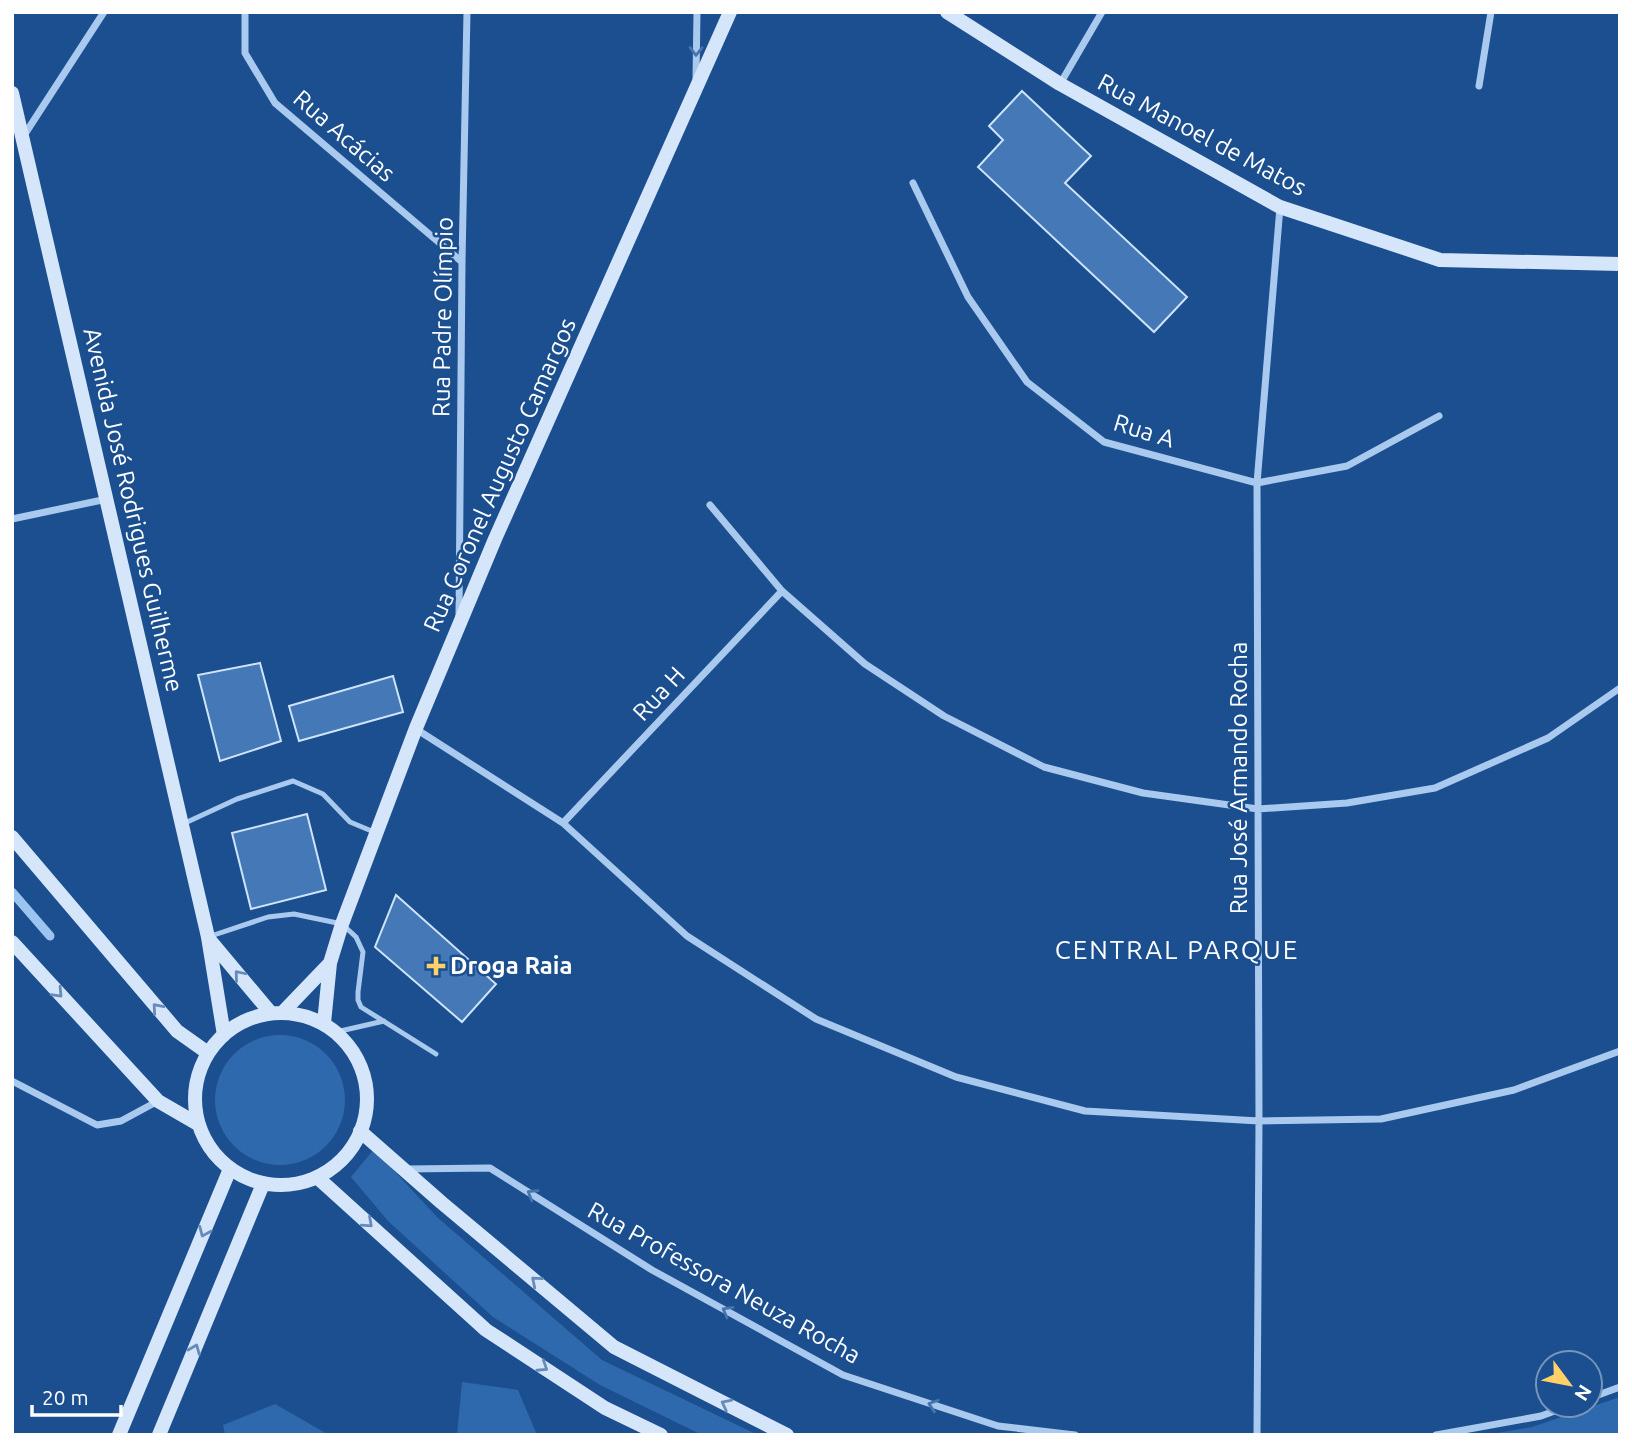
<svg xmlns="http://www.w3.org/2000/svg" width="1632" height="1447" font-family="Ubuntu,sans-serif">
<style>
.green{fill:#2e69ad}
.lines{fill:none;stroke-linecap:round;stroke-linejoin:round}
.stream{stroke:#9cc4f0;stroke-width:9}
.building{fill:#4478b7;stroke:#cfe3fa;stroke-width:2}
.lane{stroke:#a9c9ee;stroke-width:5}
.street{stroke:#a9c9ee;stroke-width:7}
.secondary{stroke:#d6e6fa;stroke-width:14}
.oneway{stroke:#4674ac}
.oneway2{stroke:#668bba}
.poi-dot{fill:#ffd166;stroke:#1b4f8f;stroke-width:2.5}
.labels{text-anchor:middle;stroke-width:5;stroke-linejoin:round;paint-order:stroke}
.street-label{font-size:24px;fill:#fff;stroke:#1b4f8f}
.poi-label{font-size:24px;font-weight:bold;fill:#fff;stroke:#1b4f8f;text-anchor:start}
.neighbourhood-label{font-size:26px;letter-spacing:2px;fill:#fff;stroke:#1b4f8f}
</style>
<rect width="100%" height="100%" fill="#1b4f8f"/>
<path class="green" d="M215 1100a65 65 0 1 1 130 0a65 65 0 1 1-130 0Z
M374,1149L437,1217L602,1360L758,1435H702L600,1385L493,1317L388,1221L351,1177Z
M462,1382L518,1390L537,1435H457Z
M1620,1397V1435H1485L1532,1427Z
M275,1404L329,1435H225L223,1425Z"/>
<g class="lines">
<path class="stream" d="M12,892L50,936"/>
</g>
<path class="building" d="M1022,91L1091,156L1065,183L1187,297L1154,332L978,167L1003,140L989,126Z
M260,663L281,741L220,761L198,675Z
M393,676L403,712L299,741L289,706Z
M307,814L326,890L251,909L232,833Z
M396,895L496,984L462,1022L375,947Z"/>
<g class="lines">
<path class="lane" d="M185,823L237,799L293,781L323,794L350,822L374,832
M211,936L268,917L294,914L342,924L356,937L363,952L358,992V1000L361,1007L436,1054
M336,1032L384,1021"/>
<path class="street" d="M245,12V53L275,103L462,262
M696,78L697,12
M1060,84L1102,12
M1479,86L1491,12
M23,137L104,12
M913,183L968,297L1027,382L1104,442L1257,483L1347,466L1439,416
M710,505L782,591L865,664L944,716L1044,767L1143,793L1258,809L1347,803L1435,788L1548,738L1620,688
M12,519L107,499
M459,615L462,262L467,12
M416,729L563,823L687,936L816,1019L956,1077L1085,1111L1259,1121L1381,1119L1514,1090L1620,1051
M563,823L782,591
M12,1081L97,1125L121,1121L158,1101
M406,1169L490,1168L652,1270L843,1375L998,1426L1075,1435
M1590,1398L1620,1387
M1257,1435L1259,1121L1257,483L1280,207
M1436,1435L1541,1416L1571,1405"/>
<path class="secondary" d="M947,12L1060,84L1280,207L1440,260L1620,264
M12,93L208,937L224,1035
M12,837L177,1031L208,1053
M208,938L270,1012
M12,942L158,1101L196,1123
M282,1013L330,963
M195 1099a86 86 0 1 1 172 0a86 86 0 1 1-172 0Z
M324,1023L330,963L342,924L416,728L495,539L730,12
M360,1131L442,1203L614,1347L787,1435
M318,1178L486,1330L605,1408L661,1435
M119,1435L230,1169
M159,1435L263,1184"/>
</g>
<defs><path id="oneway-chevron" d="M-2-3.5L2.5 0L-2 3.5" fill="none" stroke-width="1.6" stroke-linecap="round" stroke-linejoin="round" transform="scale(1.75)"/></defs>
<g class="oneway">
<use href="#oneway-chevron" transform="translate(696 51) rotate(91)"/>
<use href="#oneway-chevron" transform="translate(532 1194) rotate(-148)"/>
<use href="#oneway-chevron" transform="translate(727 1311) rotate(-151)"/>
<use href="#oneway-chevron" transform="translate(933 1405) rotate(-162)"/>
</g>
<g class="oneway2">
<use href="#oneway-chevron" transform="translate(239 975) rotate(-130)"/>
<use href="#oneway-chevron" transform="translate(58 993) rotate(47)"/>
<use href="#oneway-chevron" transform="translate(157 1008) rotate(-131)"/>
<use href="#oneway-chevron" transform="translate(368 1223) rotate(42)"/>
<use href="#oneway-chevron" transform="translate(204 1232) rotate(113)"/>
<use href="#oneway-chevron" transform="translate(536 1281) rotate(-140)"/>
<use href="#oneway-chevron" transform="translate(195 1349) rotate(-68)"/>
<use href="#oneway-chevron" transform="translate(543 1367) rotate(33)"/>
<use href="#oneway-chevron" transform="translate(726 1404) rotate(-153)"/>
</g>
<path class="poi-dot" d="M432.5 955.5h7v7h7v7h-7v7h-7v-7h-7v-7h7z"/>
<g class="labels">
<g class="street-label">
<text transform="translate(1202 135) rotate(28)" y="8">Rua Manoel de Matos</text>
<text transform="translate(344 136) rotate(41)" y="8">Rua Acácias</text>
<text transform="translate(443 317) rotate(-89)" y="8">Rua Padre Olímpio</text>
<text transform="translate(1144 431) rotate(17)" y="8">Rua A</text>
<text transform="translate(500 475) rotate(-66)" y="8">Rua Coronel Augusto Camargos</text>
<text transform="translate(133 510) rotate(77)" y="8">Avenida José Rodrigues Guilherme</text>
<text transform="translate(659 694) rotate(-47)" y="8">Rua H</text>
<text transform="translate(1239 778) rotate(-90)" y="8">Rua José Armando Rocha</text>
<text transform="translate(724 1283) rotate(29)" y="8">Rua Professora Neuza Rocha</text>
</g>
<g class="poi-label">
<text x="450" y="974">Droga Raia</text>
</g>
<g class="neighbourhood-label">
<text x="1177" y="959">CENTRAL PARQUE</text>
</g>
</g>
<rect width="1632" height="1447" fill="none" stroke="#ffffff" stroke-width="28"/>
<g transform="translate(1569 1384) rotate(122)"><circle r="33" fill="#1b4f8f" stroke="#7695bc" stroke-width="2"/>
<path d="M0-5L12 26L0 18L-12 26Z" fill="#ffd166"/>
<text y="-10" font-size="19" font-weight="bold" text-anchor="middle" fill="#ffffff">N</text>
</g>
<path d="M32 1405v10h89v-10" fill="none" stroke="#ffffff" stroke-width="3.5"/>
<text x="42" y="1405" font-size="21" fill="#ffffff" stroke="#1b4f8f" stroke-width="5" paint-order="stroke">20 m</text>
</svg>
